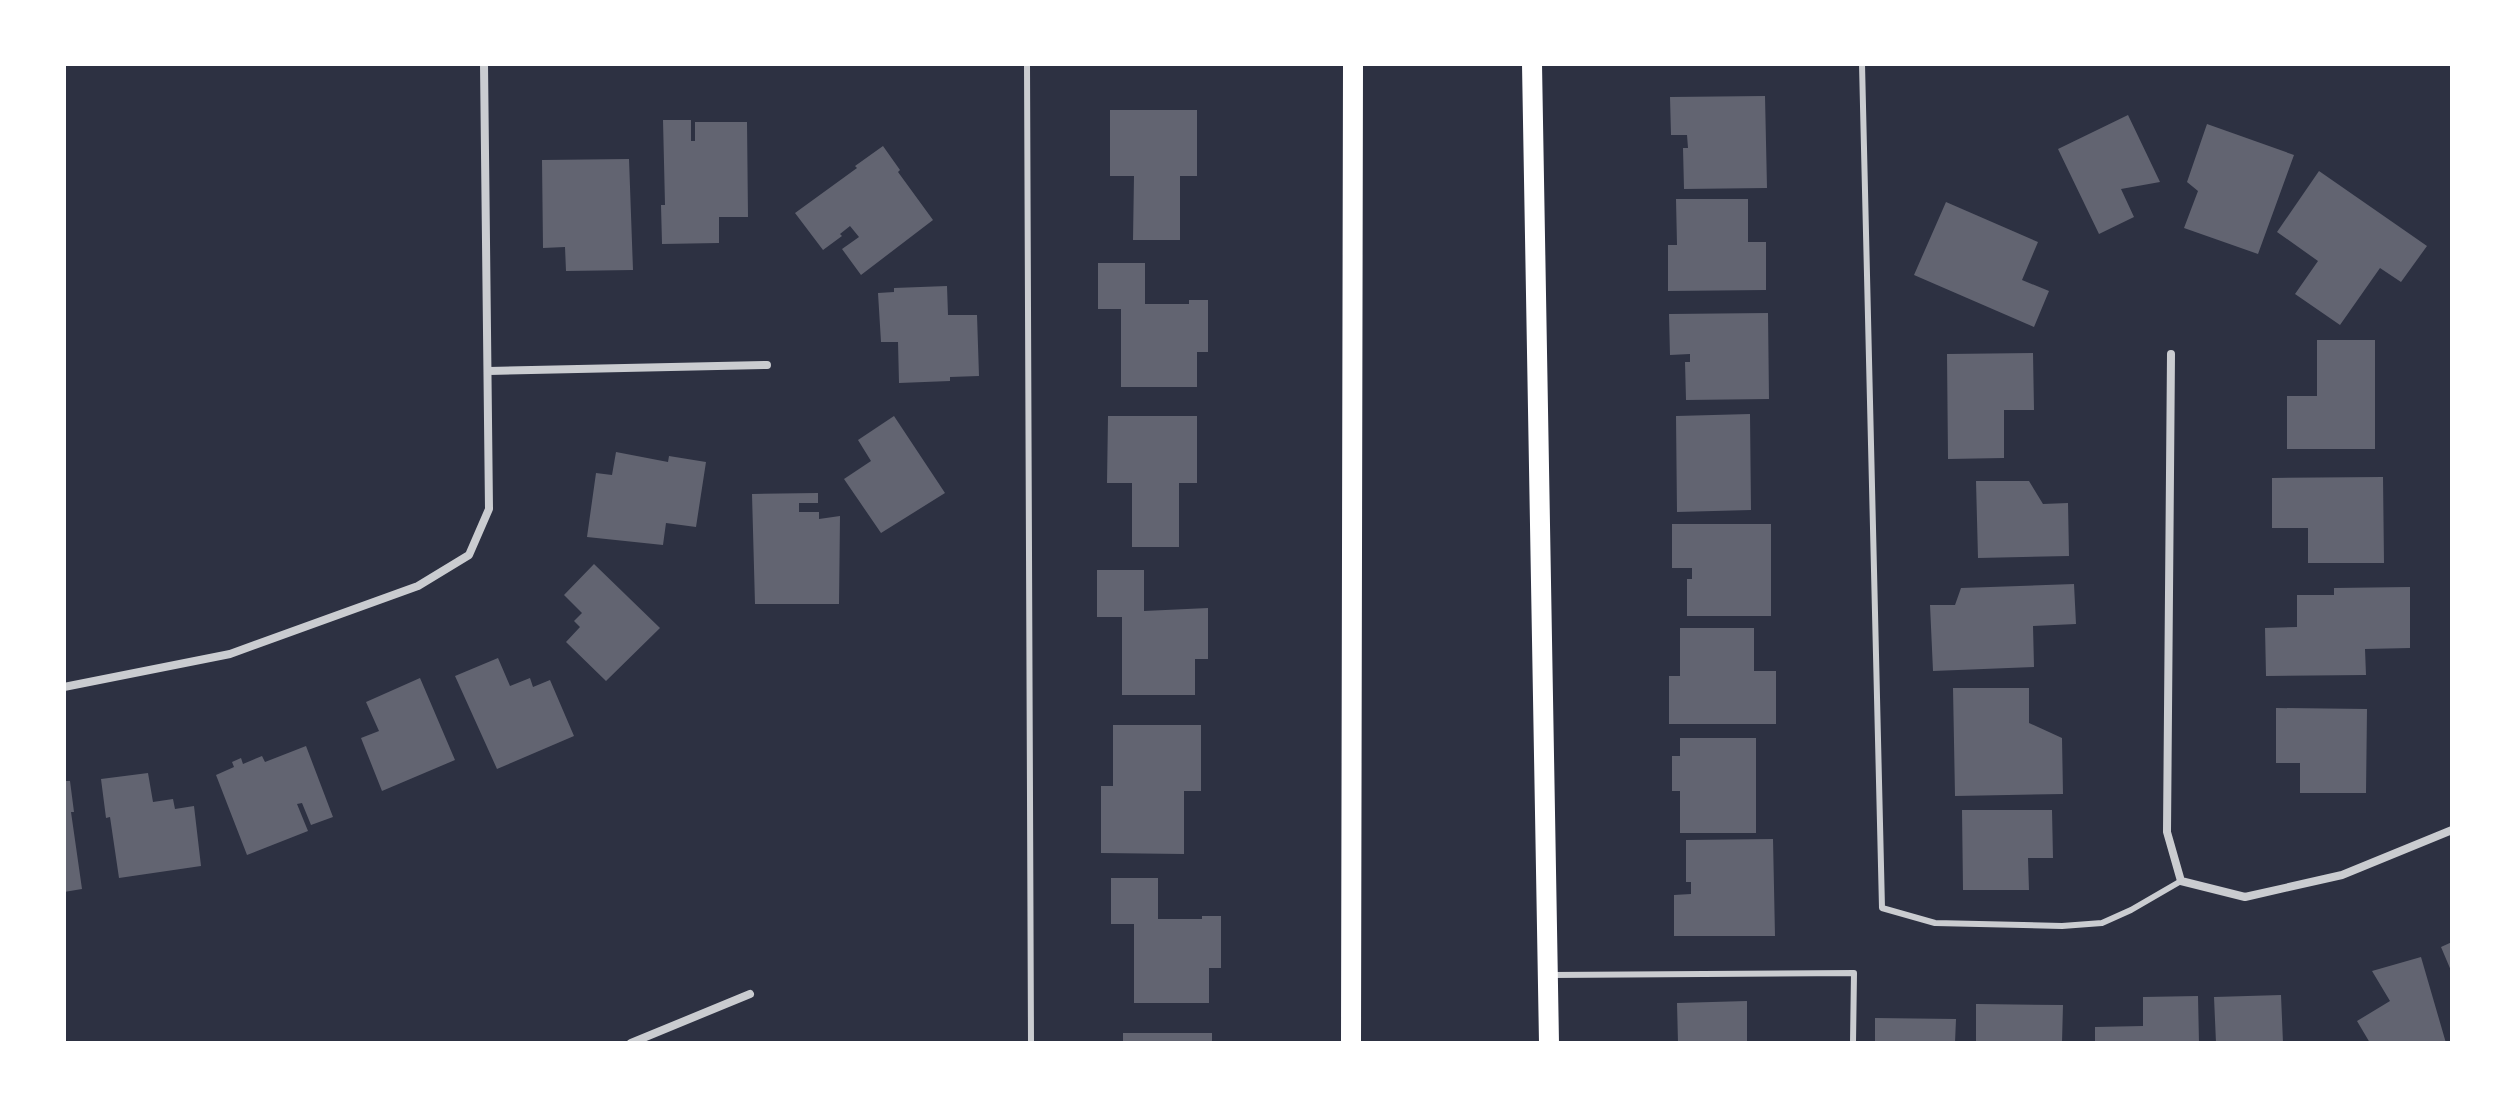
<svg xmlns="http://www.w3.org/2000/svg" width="2516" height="1107" font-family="Inter,sans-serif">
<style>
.building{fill:#626471}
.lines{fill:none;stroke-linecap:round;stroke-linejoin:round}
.service{stroke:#caccd0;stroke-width:6}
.minor{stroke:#caccd0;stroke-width:8}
.primary{stroke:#fff;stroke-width:20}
</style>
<rect width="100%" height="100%" fill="#2d3142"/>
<path class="building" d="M1765,96L1767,188L1684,189L1683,148H1688L1687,135H1671L1670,97Z
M1110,110H1197V176H1180V240H1133L1134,176H1110Z
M2128,115L2160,182L2121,189L2134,217L2099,234L2058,149Z
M663,120H691V141H695V122H747L748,217H719V243L662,244L661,205H665Z
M2207,124L2294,155L2258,254L2184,228L2198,191L2187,182Z
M883,146L900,170L898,172L933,220L861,275L842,249L859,237L850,226L840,234L842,236L823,250L795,213L857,168L855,166Z
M629,159L633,270L566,271L565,247L543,248L542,160Z
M2319,171L2427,246L2401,282L2380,268L2340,325L2295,294L2318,261L2277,232Z
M1676,199H1748V242H1766V290L1668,291V245H1677Z
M1946,202L2038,242L2022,280L2049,291L2034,327L1914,275Z
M1098,263H1145V304H1189V300H1208V352H1197V387H1121V309H1098Z
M947,286L948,315H977L979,376L950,377V381L899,383L898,342H881L878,293L894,292V288Z
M1768,313L1769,399L1686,400L1685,362H1690V354L1670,355L1669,314Z
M2317,340H2375V449H2287V396H2317Z
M2033,353L2034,410H2004V458L1948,459L1947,354Z
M1750,414L1751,510L1677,512L1676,416Z
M894,416L945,493L881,533L844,479L871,461L858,440Z
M1108,416H1197V483H1179V547H1132V483H1107Z
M616,452L668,462L669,456L706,462L696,527L666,523L663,545L587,537L596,473L612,475Z
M2383,477L2384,563H2308V528H2272V478Z
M1976,481H2029L2043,504L2068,503L2069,556L1978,558Z
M818,493V503H799V512H819V519L840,516L839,604H755L752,494Z
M1672,524H1771V616H1687V579H1692V568H1672Z
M594,564L660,628L606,681L566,642L580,627L574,621L582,613L564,595Z
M1097,570H1144V611L1208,608V659H1195V695H1122V617H1097Z
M2074,584L2076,624L2033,626L2034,667L1933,671L1930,605H1955L1961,588Z
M2410,587V648L2365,649L2366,675L2266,676L2265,628L2297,627V595H2334V588Z
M1680,628H1754V671H1776V724H1669V676H1680Z
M498,658L510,686L530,678L533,687L550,680L574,736L497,769L455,676Z
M420,678L455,760L382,791L361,738L379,731L366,702Z
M1953,688H2029V723L2062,738L2063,794L1955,796Z
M2276,708L2367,709L2366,793H2300V763H2276Z
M1113,725H1201V791H1184V854L1101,853V786H1113Z
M1680,738H1756V833H1680V791H1672V756H1680Z
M306,746L333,817L311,825L302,803L297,804L308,831L247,855L216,775L234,767L232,762L241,758L243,764L262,756L265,762Z
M148,773L153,802L173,799L175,809L194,806L201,866L119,878L110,817L106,818L101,779Z
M64,781H70L74,812H71L82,889L64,892Z
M1962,810H2052L2053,858H2028L2029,890H1963Z
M1773,839L1775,936H1674V895L1691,894V882H1686V840Z
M1111,878H1158V919H1202V916H1221V968H1209V1003H1134V924H1111Z
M2452,942V973L2441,947Z
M2421,957L2446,1043H2370L2357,1021L2390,1001L2372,971Z
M2281,995L2283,1043H2216L2214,997Z
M2198,996L2199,1043H2095V1027L2143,1026V997Z
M1747,1001V1043H1678L1677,1003Z
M1976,1004L2063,1005L2062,1043H1976Z
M1875,1018L1956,1019L1955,1043H1875Z
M1123,1033H1212V1043H1123Z"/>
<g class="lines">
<path class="service" d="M1027,64L1031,1043
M1862,64L1882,908L1935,923L2062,926L2102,923L2131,910L2181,881
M1551,975L1854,973L1853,1043"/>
<path class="minor" d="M2171,354L2167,832L2181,881L2245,897L2342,875L2452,830
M489,371L767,365
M64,687L230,654L418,586L469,555L489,509L484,64
M631,1043L750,994"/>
<path class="primary" d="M1532,64L1549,1043
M1351,1043L1353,64"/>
</g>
<rect width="2516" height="1107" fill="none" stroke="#ffffff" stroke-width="132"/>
</svg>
